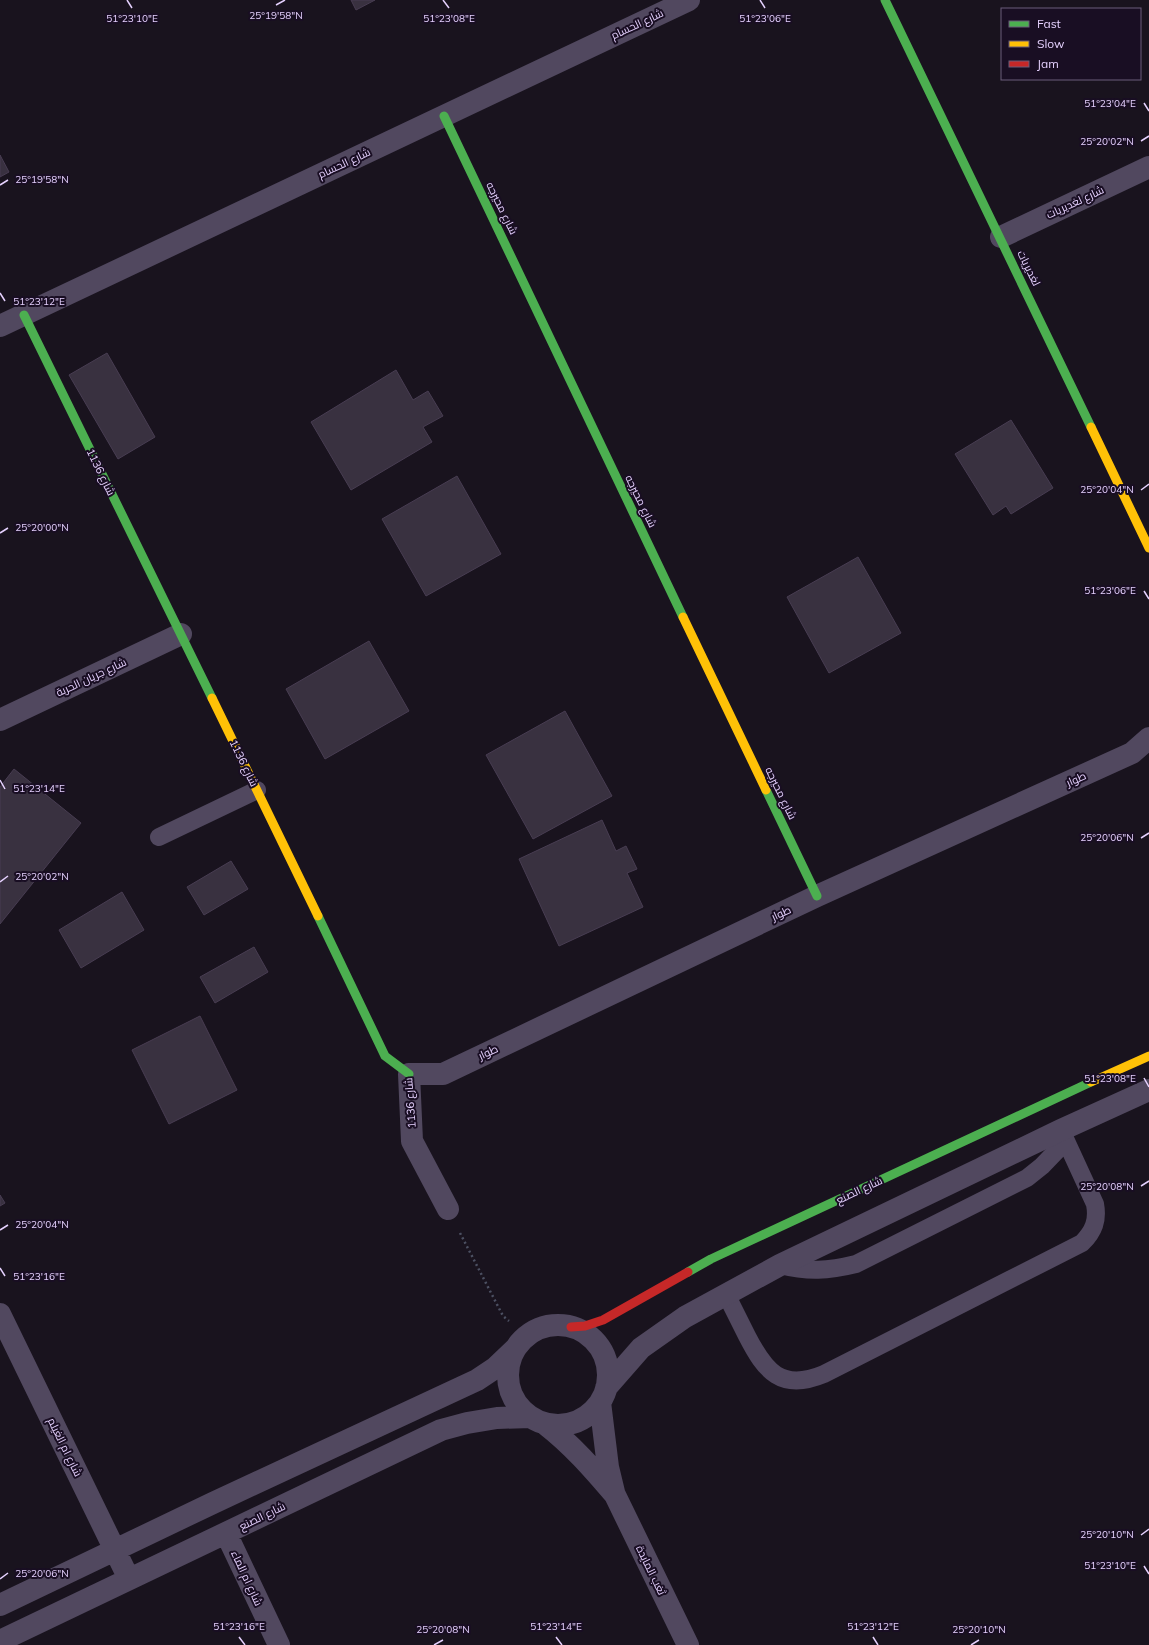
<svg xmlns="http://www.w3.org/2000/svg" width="1149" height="1645" font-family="Mulish,Cairo,sans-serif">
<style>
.building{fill:#393140;stroke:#483d52}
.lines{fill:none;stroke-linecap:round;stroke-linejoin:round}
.path{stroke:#4c5062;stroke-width:2.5;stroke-dasharray:2 3;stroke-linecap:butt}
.lane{stroke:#51485f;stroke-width:18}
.street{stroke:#51485f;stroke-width:22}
.fast{stroke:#4caf50;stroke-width:9}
.slow{stroke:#ffc107;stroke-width:9}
.jam{stroke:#c62828;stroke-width:9}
.ticks{fill:none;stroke:#e5d1fe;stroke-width:1.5}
.labels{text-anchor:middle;stroke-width:4;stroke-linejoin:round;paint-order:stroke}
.street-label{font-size:11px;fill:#e5d1fe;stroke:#190e23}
.ticks-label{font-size:10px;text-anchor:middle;fill:#e5d1fe;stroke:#190e23;stroke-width:4;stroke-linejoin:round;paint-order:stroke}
</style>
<rect width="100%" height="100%" fill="#19131e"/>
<path class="building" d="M351,0H375L356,10Z
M0,155L9,172L0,177Z
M107,353L155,437L118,459L69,375Z
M396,370L413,400L428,391L443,416L423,427L432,442L351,490L311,422Z
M1011,420L1053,488L1011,514L1006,506L993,515L955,454Z
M457,476L501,554L426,596L382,519Z
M858,557L901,633L829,673L787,597Z
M369,641L409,711L325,759L286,689Z
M565,711L612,796L533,839L486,755Z
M14,769L81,823L0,924V787Z
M602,820L616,851L626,846L637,869L627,873L643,907L559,946L519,859Z
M231,861L248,889L204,915L187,887Z
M122,892L144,930L81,968L59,930Z
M254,947L268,972L215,1003L200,977Z
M200,1016L237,1090L169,1124L132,1050Z
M0,1195L5,1203L0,1206Z"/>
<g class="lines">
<path class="path" d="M460,1233L503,1316L509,1321"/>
<path class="lane" d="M159,837L257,790
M780,1265C808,1272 828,1271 856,1264L1027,1178L1042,1166L1066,1141
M726,1294C733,1308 740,1322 747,1336C765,1371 781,1392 824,1374L1082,1243C1094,1231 1098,1220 1095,1204L1061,1130"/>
<path class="street" d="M1001,237L1149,167
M0,326L689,0
M0,720L181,634
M448,1209L412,1141L409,1074H443L817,896L1132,753L1149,738
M0,1314L129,1579
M508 1375a50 50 0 1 1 100 0a50 50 0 1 1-100 0Z
M606,1388L641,1348L685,1317L780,1265L1061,1130L1149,1090
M600,1402L608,1467L614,1492
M545,1424C572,1445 593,1469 615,1495L688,1645
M226,1533L279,1645
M0,1605L213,1503L477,1380L495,1368L516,1348
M0,1641L441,1430L467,1423L497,1418L531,1417"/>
<path class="fast" d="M885,0L1091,427
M444,116L683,617
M24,315L212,698
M766,790L817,896
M318,916L385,1056L409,1074
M688,1272L711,1259L1091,1082"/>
<path class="slow" d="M1091,427L1149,548
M683,617L766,790
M212,698L318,916
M1091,1082L1149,1056"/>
<path class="jam" d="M571,1327L585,1326L603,1320L688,1272"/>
</g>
<path class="ticks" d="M127,0L132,8M443,0L449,8M760,0L765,8M276,5L285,0M1144,103L1149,111M1141,141L1149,136M0,185L8,180M0,293L5,301M1141,490L1149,484M0,533L8,528M1144,591L1149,599M0,780L5,789M1141,838L1149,833M0,882L8,876M1144,1078L1149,1087M1141,1186L1149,1181M0,1230L8,1225M0,1268L5,1276M1141,1535L1149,1529M1144,1566L1149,1574M0,1579L8,1573M239,1637L245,1645M556,1637L562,1645M873,1637L878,1645M434,1645L443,1640M971,1645L979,1640"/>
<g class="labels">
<g class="street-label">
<text transform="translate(637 24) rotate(-25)" y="4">شارع الحسام</text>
<text transform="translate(344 163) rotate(-25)" y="4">شارع الحسام</text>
<text transform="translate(1075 202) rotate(-25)" y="4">شارع لغديريات</text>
<text transform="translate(502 208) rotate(64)" y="4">شارع محيرجه</text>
<text transform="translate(1029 268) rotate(64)" y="4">لغديريات</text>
<text transform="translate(101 472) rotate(64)" y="4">شارع 1136</text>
<text transform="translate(641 501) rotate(64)" y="4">شارع محيرجه</text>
<text transform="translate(91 677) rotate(-25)" y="4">شارع جريان الحربة</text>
<text transform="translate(244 763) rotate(64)" y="4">شارع 1136</text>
<text transform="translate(1076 779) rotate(-24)" y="4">طوار</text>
<text transform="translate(781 793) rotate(64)" y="4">شارع محيرجه</text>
<text transform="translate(781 913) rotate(-25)" y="4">طوار</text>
<text transform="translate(488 1052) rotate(-25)" y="4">طوار</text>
<text transform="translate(410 1103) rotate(-94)" y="4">شارع 1136</text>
<text transform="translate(859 1190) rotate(-25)" y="4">شارع الصنع</text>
<text transform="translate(65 1447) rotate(64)" y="4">شارع ام الغيلم</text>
<text transform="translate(262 1516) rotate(-26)" y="4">شارع الصنع</text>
<text transform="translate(651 1570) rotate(64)" y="4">ثغب المايدة</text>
<text transform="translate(247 1578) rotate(65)" y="4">شارع ام الماء</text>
</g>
</g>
<g class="ticks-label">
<text x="276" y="19">25°19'58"N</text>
<text x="132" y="22">51°23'10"E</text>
<text x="449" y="22">51°23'08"E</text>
<text x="765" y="22">51°23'06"E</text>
<text x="1110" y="107">51°23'04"E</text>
<text x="1107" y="145">25°20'02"N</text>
<text x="42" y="183">25°19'58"N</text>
<text x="39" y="305">51°23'12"E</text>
<text x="1107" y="493">25°20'04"N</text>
<text x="42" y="531">25°20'00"N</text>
<text x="1110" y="594">51°23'06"E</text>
<text x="39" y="792">51°23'14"E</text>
<text x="1107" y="841">25°20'06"N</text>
<text x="42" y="880">25°20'02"N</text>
<text x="1110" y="1082">51°23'08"E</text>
<text x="1107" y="1190">25°20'08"N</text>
<text x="42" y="1228">25°20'04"N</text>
<text x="39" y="1280">51°23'16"E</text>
<text x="1107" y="1538">25°20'10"N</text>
<text x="1110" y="1569">51°23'10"E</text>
<text x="42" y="1577">25°20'06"N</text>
<text x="239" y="1630">51°23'16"E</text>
<text x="556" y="1630">51°23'14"E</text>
<text x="873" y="1630">51°23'12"E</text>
<text x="443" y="1633">25°20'08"N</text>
<text x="979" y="1633">25°20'10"N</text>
</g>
<rect x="1001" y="8" width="140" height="72" fill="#190e23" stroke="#6b5c7b"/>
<rect x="1009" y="21" width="20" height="6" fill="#4caf50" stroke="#6b5c7b"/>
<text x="1037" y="28" font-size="12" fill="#e5d1fe">Fast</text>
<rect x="1009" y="41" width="20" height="6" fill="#ffc107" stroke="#6b5c7b"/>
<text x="1037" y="48" font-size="12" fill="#e5d1fe">Slow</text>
<rect x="1009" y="61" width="20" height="6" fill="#c62828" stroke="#6b5c7b"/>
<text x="1037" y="68" font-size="12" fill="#e5d1fe">Jam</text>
</svg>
